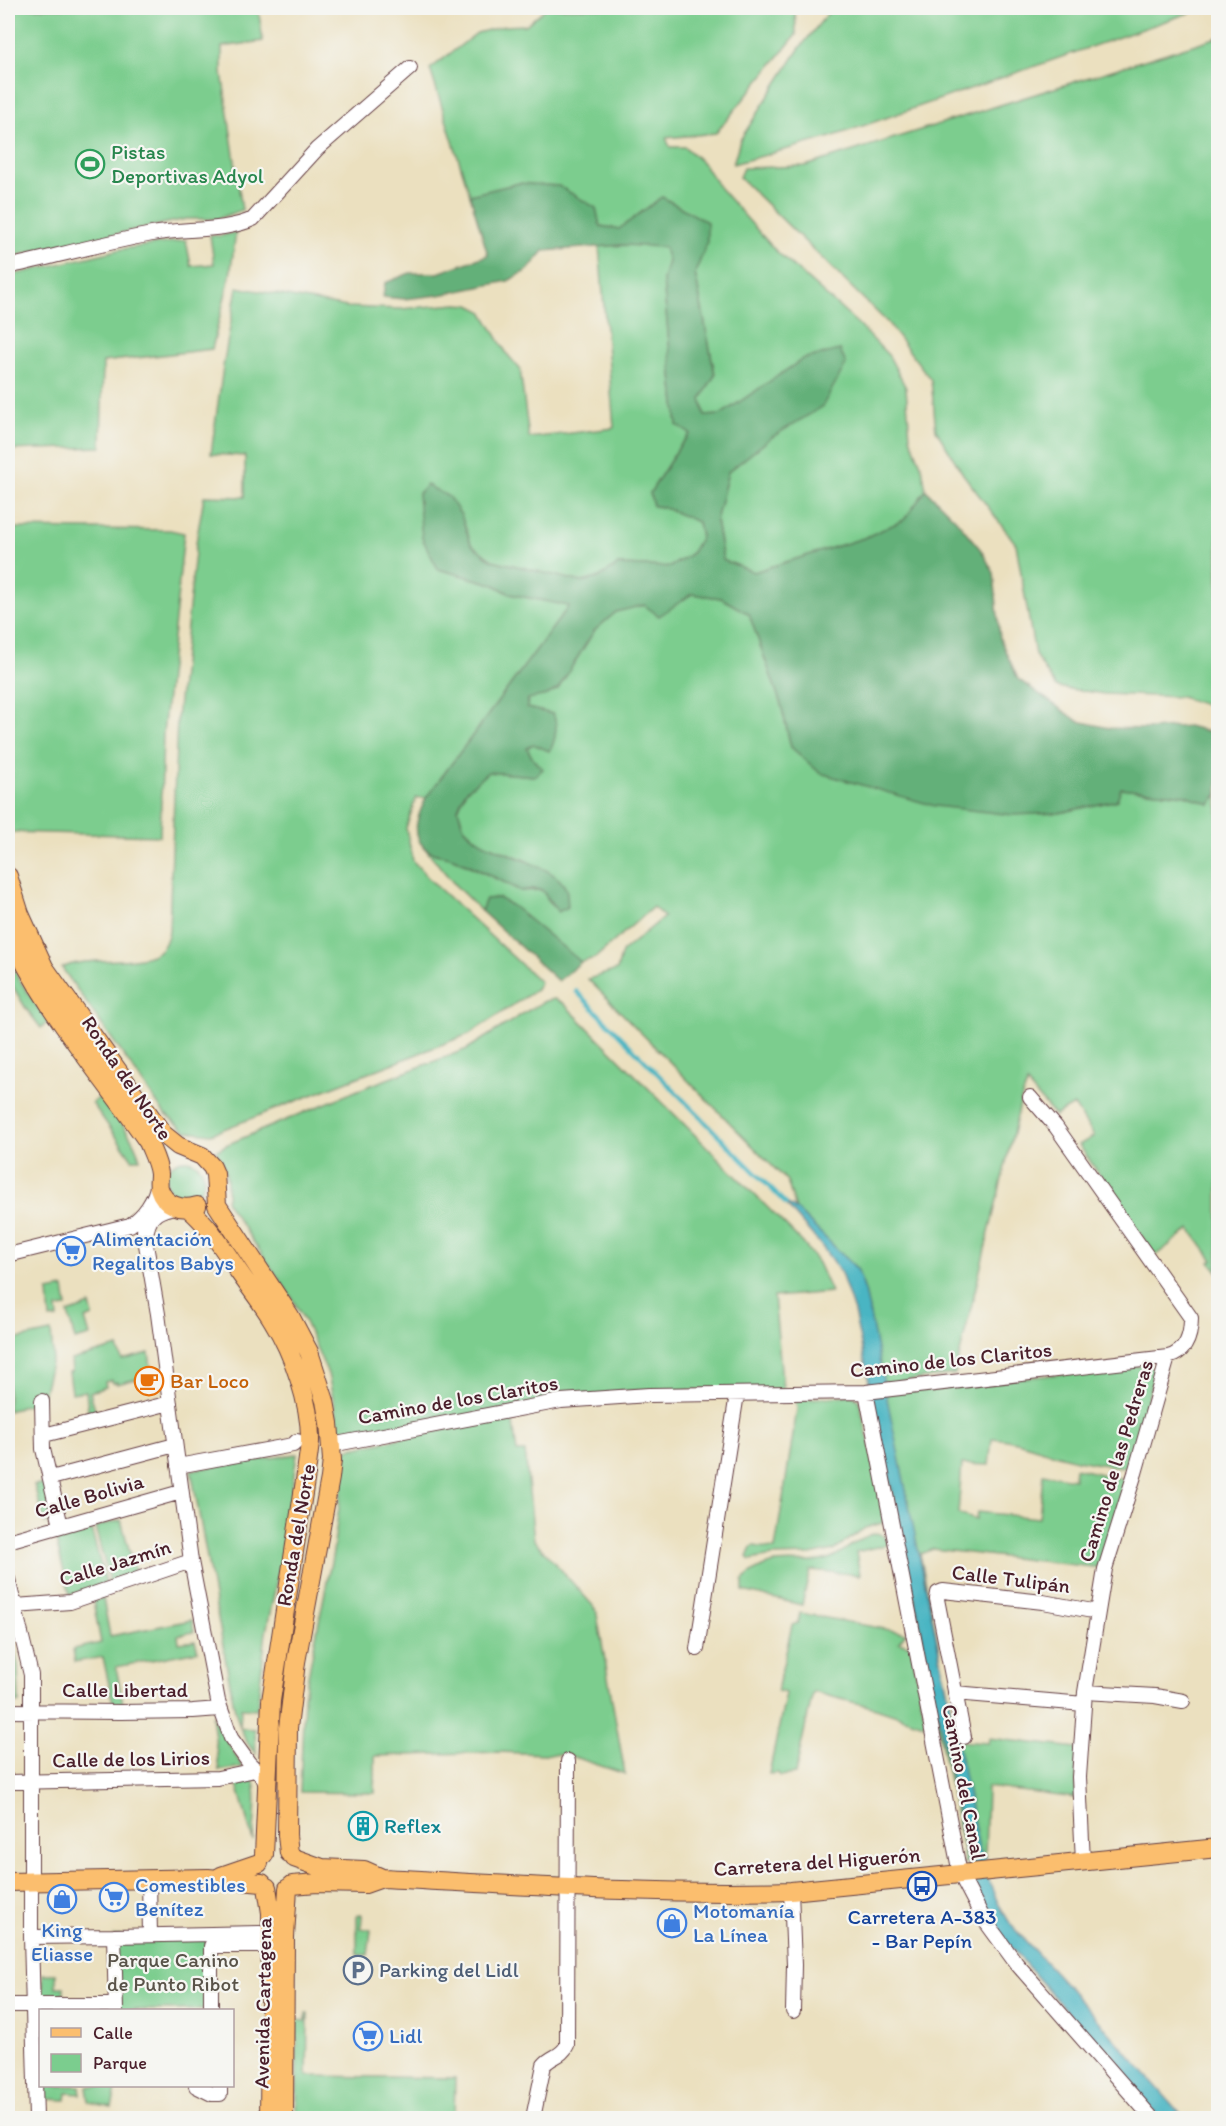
<svg xmlns="http://www.w3.org/2000/svg" width="1226" height="2126" font-family="Itim,sans-serif">
<style>
.green{fill:#7bcd8e;stroke:#62765c;stroke-width:1.5}
.forest{fill:#64b079;stroke:#576852;stroke-width:1.5}
.water{fill:#48b5c3;stroke:#496a77;stroke-width:1.5}
.lines{fill:none;stroke-linecap:round;stroke-linejoin:round}
.stream{stroke:#48b5c3;stroke-width:4}
.minor-casing{stroke:#623c41;stroke-width:16}
.major-casing{stroke:#623c41;stroke-width:20}
.minor{stroke:#fff;stroke-width:14}
.major{stroke:#fbbe6e;stroke-width:18}
.labels{text-anchor:middle;stroke-width:4.5;stroke-linejoin:round;paint-order:stroke}
.leisure-label{font-size:21px;fill:#27864d;stroke:#f6f6f2;text-anchor:start}
.street-label{font-size:21px;fill:#4a1f2b;stroke:#f6f6f2}
.shop-label{font-size:21px;fill:#366cbe;stroke:#f6f6f2;text-anchor:start}
.food-label{font-size:21px;fill:#c56008;stroke:#f6f6f2;text-anchor:start}
.culture-label{font-size:21px;fill:#0d838f;stroke:#f6f6f2;text-anchor:start}
.transit-label{font-size:21px;fill:#164399;stroke:#f6f6f2}
.park-label{font-size:21px;fill:#595349;stroke:#f6f6f2}
.service-label{font-size:21px;fill:#4e5e75;stroke:#f6f6f2;text-anchor:start}
</style>
<rect width="100%" height="100%" fill="#f6f6f2"/>
<filter id="ink" filterUnits="userSpaceOnUse"><feTurbulence type="fractalNoise" baseFrequency=".0167" numOctaves="2"/><feDisplacementMap in="SourceGraphic" scale="12" xChannelSelector="R" yChannelSelector="G"/><feConvolveMatrix kernelMatrix="1 2 1 2 8 2 1 2 1" color-interpolation-filters="sRGB"/></filter>
<filter id="wash" filterUnits="userSpaceOnUse"><feTurbulence type="fractalNoise" baseFrequency=".008" numOctaves="4" result="noise"/><feDisplacementMap in="SourceGraphic" scale="24" xChannelSelector="R" yChannelSelector="G"/><feGaussianBlur stdDeviation="1.35" result="paint"/><feColorMatrix in="noise" values="0 0 0 0 0 0 0 0 0 0 0 0 0 0 0 0 0 1.4 0 .05"/><feComposite in="paint" operator="in"/></filter>
<g filter="url(#wash)">
<rect width="100%" height="100%" fill="#ebe0bf"/>
<path class="green" d="M8,8H258L263,41L222,47V72L242,210L217,219H186L8,257Z
M546,8H795L796,35L716,133L666,138L670,147H685L703,163L719,187L775,250L858,324L889,356L906,388L910,437L922,467L926,490L904,520L864,538L754,572L723,560L716,521L728,472L772,437L840,351L803,359L720,415L705,416L701,399L715,374L695,273L707,243L662,197L619,229L600,226L519,183L470,195L430,69L477,33L504,26L526,25Z
M832,8H1203L828,138L733,164L740,140L799,49Z
M1218,37V709L1181,697L1104,694L1056,687L1035,655L1016,544L963,474L936,430L931,380L888,323L739,177L743,168L805,166Z
M236,232L230,276L212,349L103,362L101,447L8,450V276L122,249L186,240L191,266L214,264L210,235L221,236Z
M642,245L664,247L668,261L663,280L677,425L691,434L679,447L650,493L653,506L663,507L698,522L701,537L691,554L670,567L618,565L598,578L582,582L492,560L471,544L461,515L438,569L493,584L510,594L569,606L426,798H416L406,828L413,861L431,881L540,982L536,990L469,1034L211,1134L186,1131L164,1113L62,968C89,954 145,968 162,948C166,943 168,936 169,930L177,719L196,543L204,496L245,497V456L211,454L223,367L237,287L347,307L400,309L457,304L470,305L482,311L507,354L520,369L529,438L614,428L599,246Z
M8,528L170,530L184,533L163,734L160,836L8,832V776L12,751L8,731Z
M692,594L721,598L749,614L781,704L791,747L1059,813L1117,800L1120,788L1185,795L1210,804L1218,794V1272L1210,1262L1213,1260L1190,1229L1155,1256L1079,1145L1094,1136L1074,1105L1055,1116L1027,1084L1021,1100L955,1374L883,1384L865,1291L857,1269L796,1209L787,1181L588,979L617,970L622,952L664,917L653,907L595,958L581,962L514,907L499,898L486,899L481,911L455,885L423,846L435,854L451,857L521,891L542,890L552,906L553,876L525,860L480,842L464,827L458,810L465,792L488,772L535,776L542,769L533,759L527,748L533,744L534,710L526,708L529,698L547,695L558,689L594,631L616,612L631,607L678,602Z
M8,957L18,978L48,1022L41,1028L25,1007L8,978Z
M554,999L563,1003L803,1243L818,1263L831,1292L774,1297L783,1389L627,1391L341,1436L328,1374L306,1324L292,1298L228,1205L226,1199L227,1198C228,1182 227,1166 216,1151L226,1145L358,1090L467,1049L529,1010L545,1001Z
M100,1097C115,1115 134,1136 140,1159H132L92,1103Z
M166 1179a19 19 0 1 1 38 0a19 19 0 1 1-38 0Z
M64,1288L67,1307L57,1308L58,1318L50,1319L48,1291Z
M90,1305L93,1316L85,1319L90,1336L75,1340L68,1313Z
M51,1332L53,1355L41,1404L20,1406L19,1408L8,1411V1341Z
M118,1347L122,1360L149,1353L152,1375L117,1384V1382L113,1383L112,1380L105,1382L106,1387L90,1392L98,1419L89,1423L86,1391L72,1393L69,1372L72,1371L71,1360Z
M1147,1365L1153,1368L1154,1374L1130,1468C1108,1465 1086,1463 1065,1457C1039,1450 1020,1440 992,1438L989,1465L962,1464L958,1514L976,1520L977,1512L1039,1518L1043,1474L1074,1479L1075,1468L1127,1480L1102,1568L933,1549L920,1554L957,1741L988,1743L989,1738L1077,1748L1076,1798L987,1787L985,1858L964,1863L963,1850L870,1394Z
M851,1395L859,1400L885,1507V1518L882,1523L865,1528L834,1550L810,1555L773,1556L750,1560L747,1557L751,1548L754,1546L775,1549L797,1409L796,1400Z
M512,1416L517,1452H525L534,1540L596,1609L625,1774L568,1755L499,1752L375,1756V1793L300,1792L304,1696L333,1552L347,1449Z
M297,1454L281,1561L266,1632L257,1709L241,1708L240,1728L255,1729L256,1754C242,1739 239,1725 234,1706L191,1470Z
M49,1483L57,1519L45,1523L34,1485Z
M121,1520L136,1575L110,1583L95,1527Z
M91,1528L106,1584L70,1595L55,1537Z
M877,1533L882,1535L890,1544L856,1552L860,1575L810,1570L802,1605L743,1591V1580C774,1551 795,1569 828,1559C846,1553 856,1537 877,1533Z
M103,1598L110,1636L192,1620L194,1632L178,1635L179,1643L195,1641L198,1651L116,1667L124,1709L114,1708L103,1657L75,1662L73,1649L101,1643L93,1601Z
M800,1613L906,1633L899,1642L911,1646L926,1725L876,1708L813,1692L795,1774L780,1776L778,1773L769,1774L786,1693L777,1691L792,1625L798,1623Z
M8,1622L18,1665L19,1703H8Z
M212,1715L242,1767L219,1771Z
M252,1777C259,1791 254,1824 253,1841L237,1784L239,1779Z
M357,1915H362L361,1928L371,1930L368,1955H357Z
M224,1934L211,1946V2010H116L114,1936Z
M43,1974H56V1987H64L63,1998L43,1999Z
M306,2014H308L307,2076L455,2078L454,2118H297V2020L306,2021Z
M45,2086H80L81,2094L67,2093L66,2100L45,2099Z
M87,2086H117L112,2107L89,2102Z"/>
<path class="forest" d="M519,183L559,186L596,208L600,226L619,229L662,197L707,222V243L695,273L715,375L701,399L705,416L720,415L803,359L840,350L846,364L822,407L772,437L728,472L716,521L723,560L754,572L864,538L904,520L926,490L956,520L981,550L994,573L1000,639L1018,679L1078,721L1109,728L1151,729L1188,726L1218,734V794L1210,804L1185,795L1121,788L1117,800L1059,813L1013,815L935,806L820,773L791,747L781,704L749,614L721,598L692,594L659,616L644,605L616,612L594,631L558,689L547,695L528,699L527,708L553,714C558,724 556,742 549,751L533,744L527,748L533,759L543,769L535,776L488,772L465,792L458,809C460,815 461,822 464,827C481,854 554,860 566,889C568,894 567,902 568,907L558,912L542,890L532,889L521,891C499,880 476,867 453,858C443,854 431,855 423,846C410,832 419,813 426,798L569,606L510,594L493,584L438,569L422,538L418,494L427,485L449,497L461,515L471,544L492,560L582,582L598,578L618,565L670,567L691,554L701,537L698,522L663,507L653,506L650,493L679,447L690,434L677,425L663,280L668,261L664,247L622,245L544,251L528,270L508,281L439,295L404,299L383,297L385,283L410,273H438L488,255L470,195Z
M499,898L514,907L581,962L558,981L481,911L486,899Z"/>
<path class="water" d="M783,1201L796,1209L857,1269L865,1291L967,1788L979,1849L985,1858L989,1882L998,1903L1011,1925L1092,2013L1184,2118H1159L991,1924L972,1883L905,1549L854,1312L841,1273L821,1245Z"/>
<g class="lines">
<path class="stream" d="M576,991L786,1204"/>
</g>
</g>
<g filter="url(#ink)">
<g class="lines">
<g class="minor-casing">
<path id="minor" d="M8,267C56,256 104,243 152,234C184,228 225,232 253,219L317,149L410,68
M145,1211L144,1233L158,1314L191,1561L218,1701L231,1738L249,1763L263,1777L267,1788
M147,1230C150,1214 161,1209 176,1207
M8,1255L130,1225C144,1216 155,1200 158,1183
M866,1392L960,1874L983,1918L1016,1963L1152,2118
M42,1401L43,1449L61,1526
M44,1435L170,1403
M331,1445L561,1401L649,1395L866,1392L1168,1357C1187,1352 1191,1335 1191,1318L1056,1127L1030,1097
M178,1466L293,1445L297,1441
M51,1478L175,1445
M8,1541L181,1492
M8,1579L31,1675V1937L36,2118
M15,1606L70,1602L191,1561
M697,1649L737,1394
M1085,1692L1155,1696L1183,1701
M955,1693L1084,1704
M8,1711L120,1712L193,1711L219,1709
M964,1737L937,1599L938,1593L943,1591L1043,1602L1098,1612
M8,1782L218,1778L255,1770
M1083,1862L1079,1777L1085,1692L1105,1569L1135,1473L1168,1357
M149,1880L150,1935
M791,1891L794,1965L793,2011
M31,1937L114,1936
M8,2005H116
M116,2010L114,1936L260,1933V1946H211V2010
M196,2086L212,2094H220V2086
M533,2118L544,2065C551,2056 562,2057 567,2045L568,1761"/>
</g>
<g class="major-casing">
<path id="major" d="M8,876L20,914L44,967L163,1134L178,1146L202,1156L212,1167L215,1174L217,1205L290,1316L309,1352L325,1401L329,1423L332,1460L330,1478L296,1662L288,1728L287,1835L289,1853
M8,928C41,1006 100,1072 148,1142C152,1152 158,1163 159,1174C159,1179 158,1183 159,1188C164,1205 181,1211 197,1206
M188,1208C209,1225 224,1250 239,1272C250,1288 263,1304 273,1321C293,1353 311,1404 310,1442C309,1453 307,1464 306,1474L271,1701L264,1855
M294,1858L322,1868L364,1870L382,1878
M221,1876L259,1863
M8,1882L208,1878L262,1883
M292,1885L317,1883L365,1884L382,1878C518,1885 654,1895 791,1891L1218,1848
M267,1887L271,1913L269,2118
M284,2118L285,1937L288,1888"/>
</g>
<use href="#minor" class="minor"/>
<use href="#major" class="major"/>
</g>
</g>
<defs>
<g id="stadium-ring" transform="scale(1.5)"><circle r="9.5" fill="#f6f6f2" stroke="#2e9e5b" stroke-width="1.5"/><path d="M0-5a6.5 5 0 1 0 0 10a6.5 5 0 1 0 0-10ZM-3.5-1.8h7v3.6h-7Z" fill="#2e9e5b"/></g>
<g id="supermarket-ring" transform="scale(1.5)"><circle r="9.5" fill="#f6f6f2" stroke="#3f7fe0" stroke-width="1.5"/><path d="M-6-5.5h2.5l.6 2H6L4.5 2H-2.5L-4.4-4H-6ZM-1.5 3.2a1.3 1.3 0 1 0 .1 0ZM3 3.2a1.3 1.3 0 1 0 .1 0Z" fill="#3f7fe0"/></g>
<g id="cafe-ring" transform="scale(1.5)"><circle r="9.5" fill="#f6f6f2" stroke="#e8710a" stroke-width="1.5"/><path d="M-5.5-4.5H6V0H3Q3 3.5 0 3.5H-2.5Q-5.5 3.5-5.5 0ZM3-3.2v2h1.7v-2ZM-6 4.5H4V6H-6Z" fill="#e8710a"/></g>
<g id="building-ring" transform="scale(1.5)"><circle r="9.5" fill="#f6f6f2" stroke="#0f9aa8" stroke-width="1.5"/><path d="M-4-6H4V6H1V3H-1V6H-4ZM-2.5-4.3h1.7v1.8h-1.7ZM.8-4.3h1.7v1.8H.8ZM-2.5-1h1.7V.8h-1.7ZM.8-1h1.7V.8H.8Z" fill="#0f9aa8"/></g>
<g id="bus-ring" transform="scale(1.5)"><circle r="9.5" fill="#f6f6f2" stroke="#1a4fb4" stroke-width="1.5"/><path d="M-5-6H5V4H4V6H2V4H-2V6H-4V4H-5ZM-3.5-4V0h7V-4ZM-3.5 1.2v1.5H-2V1.2ZM2 1.2v1.5H3.5V1.2Z" fill="#1a4fb4"/></g>
<g id="shop-ring" transform="scale(1.5)"><circle r="9.5" fill="#f6f6f2" stroke="#3f7fe0" stroke-width="1.5"/><path d="M-5-2.5h2.3a2.7 3.5 0 0 1 5.4 0H5L5.5 6h-11ZM-1.5-2.5h3a1.5 2.3 0 0 0-3 0Z" fill="#3f7fe0"/></g>
<g id="parking-ring" transform="scale(1.5)"><circle r="9.5" fill="#f6f6f2" stroke="#5c6f8a" stroke-width="1.5"/><path d="M-3.5-5.5H1a3.5 3.5 0 0 1 0 7H-1V5.5H-3.5ZM-1-3.4V-.6H.8a1.4 1.4 0 0 0 0-2.8Z" fill="#5c6f8a"/></g>
</defs>
<g fill-rule="evenodd">
<use href="#stadium-ring" x="90" y="164"/>
<use href="#supermarket-ring" x="71" y="1251"/>
<use href="#cafe-ring" x="149" y="1381"/>
<use href="#building-ring" x="363" y="1826"/>
<use href="#bus-ring" x="922" y="1886"/>
<use href="#supermarket-ring" x="114" y="1897"/>
<use href="#shop-ring" x="62" y="1899"/>
<use href="#shop-ring" x="672" y="1923"/>
<use href="#parking-ring" x="358" y="1970"/>
<use href="#supermarket-ring" x="368" y="2036"/>
</g>
<g class="labels">
<g class="leisure-label">
<text x="111" y="159">Pistas<tspan x="111" dy="24">Deportivas Adyol</tspan></text>
</g>
<g class="street-label">
<text transform="translate(127 1078) rotate(56)" y="7">Ronda del Norte</text>
<text transform="translate(951 1360) rotate(-6)" y="7">Camino de los Claritos</text>
<text transform="translate(458 1400) rotate(-10)" y="7">Camino de los Claritos</text>
<text transform="translate(1116 1461) rotate(-73)" y="7">Camino de las Pedreras</text>
<text transform="translate(89 1496) rotate(-16)" y="7">Calle Bolivia</text>
<text transform="translate(296 1535) rotate(-80)" y="7">Ronda del Norte</text>
<text transform="translate(115 1563) rotate(-17)" y="7">Calle Jazmín</text>
<text transform="translate(1011 1579) rotate(7)" y="7">Calle Tulipán</text>
<text x="125" y="1697">Calle Libertad</text>
<text transform="translate(131 1759) rotate(-1)" y="7">Calle de los Lirios</text>
<text transform="translate(964 1782) rotate(79)" y="7">Camino del Canal</text>
<text transform="translate(817 1862) rotate(-4)" y="7">Carretera del Higuerón</text>
<text transform="translate(263 2003) rotate(-89)" y="7">Avenida Cartagena</text>
</g>
<g class="shop-label">
<text x="92" y="1246">Alimentación<tspan x="92" dy="24">Regalitos Babys</tspan></text>
<text x="135" y="1892">Comestibles<tspan x="135" dy="24">Benítez</tspan></text>
<text x="693" y="1918">Motomanía<tspan x="693" dy="24">La Línea</tspan></text>
<text x="62" y="1937" text-anchor="middle">King<tspan x="62" dy="24">Eliasse</tspan></text>
<text x="389" y="2043">Lidl</text>
</g>
<g class="food-label">
<text x="170" y="1388">Bar Loco</text>
</g>
<g class="culture-label">
<text x="384" y="1833">Reflex</text>
</g>
<g class="transit-label">
<text x="922" y="1924">Carretera A-383<tspan x="922" dy="24">- Bar Pepín</tspan></text>
</g>
<g class="park-label">
<text x="173" y="1967">Parque Canino<tspan x="173" dy="24">de Punto Ribot</tspan></text>
</g>
<g class="service-label">
<text x="379" y="1977">Parking del Lidl</text>
</g>
</g>
<rect width="1226" height="2126" fill="none" stroke="#f6f6f2" stroke-width="30"/>
<rect x="39" y="2009" width="195" height="78" fill="#f6f6f2" stroke="#b1a0a2" stroke-width="1.5"/>
<rect x="51" y="2028" width="30" height="9" fill="#fbbe6e" stroke="#b1a0a2" stroke-width="1.5"/>
<text x="93" y="2039" font-size="18" fill="#4a1f2b">Calle</text>
<rect x="51" y="2054" width="30" height="18" fill="#7bcd8e" stroke="#b1a0a2" stroke-width="1.5"/>
<text x="93" y="2069" font-size="18" fill="#4a1f2b">Parque</text>
</svg>
